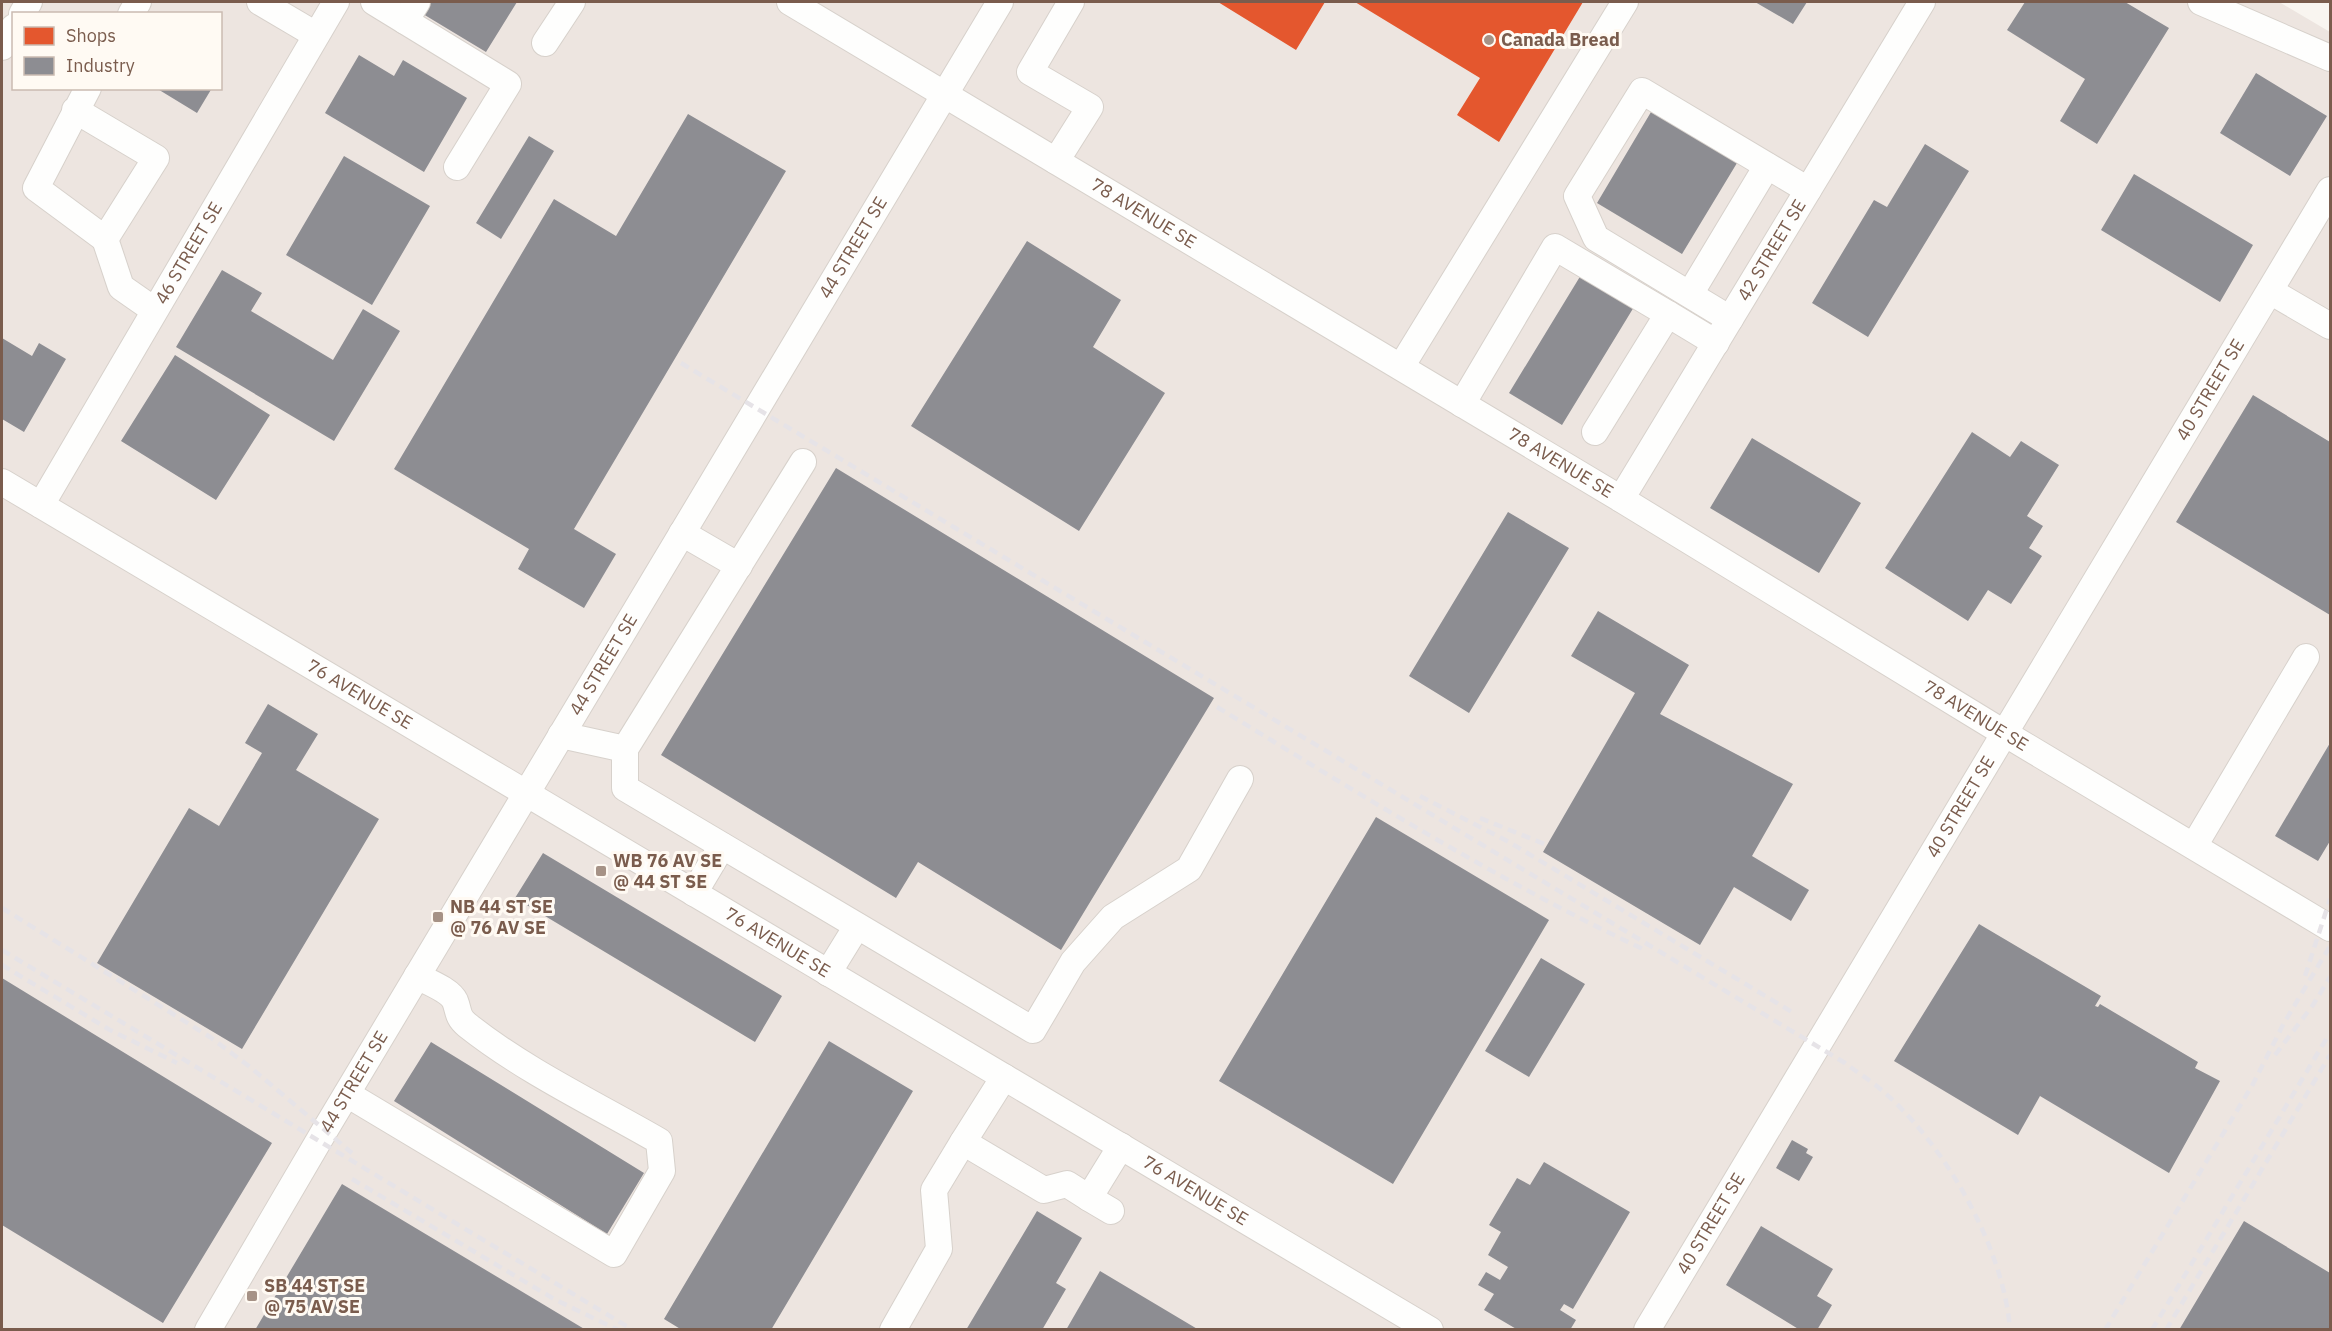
<svg xmlns="http://www.w3.org/2000/svg" width="2332" height="1331" font-family="'IBM Plex Sans',sans-serif">
<style>
.industrial{fill:#ede5e0;fill-rule:evenodd}
.shops{fill:#e4572e}
.industry{fill:#8d8d92}
.lines{fill:none;stroke-linecap:round;stroke-linejoin:round}
.minor-casing{stroke:#d7d1cb;stroke-width:28}
.minor{stroke:#fefefd;stroke-width:26}
.rail{stroke:#e6e3e7;stroke-width:4.5;stroke-dasharray:9 6;stroke-linecap:butt}
.poi-dot{fill:#a69286;stroke:#fffaf3;stroke-width:2}
.labels{text-anchor:middle;stroke-width:6;stroke-linejoin:round;paint-order:stroke}
.poi-label{font-size:18px;font-weight:bold;fill:#7a5c4d;stroke:#fffaf3;text-anchor:start}
.street-label{font-size:18px;fill:#7a5c4d;stroke:#fffaf3}
</style>
<rect width="100%" height="100%" fill="#f9f5f0"/>
<path class="industrial" d="M2,2H2279L2330,32V1329L2,1330ZM14,14H220V88H14Z"/>
<path class="shops" d="M1218,2H1325L1296,50Z
M1355,2H1583L1499,142L1457,115L1480,78Z"/>
<path class="industry" d="M431,2H517L486,52L423,14Z
M1755,2H1807L1793,24Z
M2025,2H2125L2169,28L2097,144L2060,121L2085,79L2007,30Z
M359,55L394,76L403,60L467,98L424,172L325,113Z
M2256,73L2327,116L2290,176L2220,133Z
M156,88H212L197,113Z
M1651,112L1737,163L1682,254L1597,203Z
M688,114L786,171L574,529L616,554L584,608L518,569L529,549L394,469L554,199L616,236Z
M529,136L554,151L501,239L476,223Z
M1925,144L1969,171L1868,337L1812,303L1874,200L1887,207Z
M344,156L430,206L372,305L286,255Z
M2134,174L2253,245L2220,302L2101,230Z
M1027,241L1121,300L1093,347L1165,393L1079,531L911,426Z
M222,270L262,293L251,311L333,360L363,309L400,331L334,441L176,347Z
M1584,270L1637,302L1562,425L1509,393Z
M2,338L32,356L39,343L66,359L24,432L2,419Z
M175,355L270,415L216,500L121,441Z
M2253,395L2330,442V615L2176,522Z
M1972,432L2010,457L2021,441L2059,465L2027,516L2043,526L2029,548L2042,556L2011,604L1988,590L1968,621L1885,568Z
M1752,438L1861,503L1819,573L1710,508Z
M836,468L1214,698L1061,950L918,862L896,898L661,755Z
M1508,512L1569,548L1469,713L1409,676Z
M1598,611L1689,665L1660,714L1793,784L1752,856L1809,890L1791,921L1734,887L1700,945L1543,852L1635,693L1571,656Z
M268,704L318,734L296,770L379,819L242,1049L97,963L189,808L219,826L262,753L245,743Z
M2330,743V841L2318,861L2275,836Z
M1376,817L1549,920L1393,1184L1219,1081Z
M543,853L782,996L755,1042L515,898Z
M1979,924L2101,996L2095,1006L2098,1007L2100,1004L2198,1062L2195,1068L2220,1081L2169,1173L2040,1096L2018,1135L1894,1061Z
M1541,958L1585,984L1529,1077L1485,1051Z
M2,978L272,1143L163,1323L2,1225Z
M829,1041L913,1091L771,1330H682L664,1319Z
M431,1042L644,1173L607,1234L394,1101Z
M1792,1140L1808,1149L1806,1153L1813,1157L1799,1181L1776,1168Z
M1544,1162L1630,1212L1573,1309L1564,1304L1560,1310L1576,1320L1570,1330H1518L1484,1310L1494,1294L1478,1285L1486,1272L1500,1280L1508,1267L1488,1255L1501,1232L1489,1225L1517,1178L1530,1185Z
M342,1184L586,1330H255Z
M1037,1211L1082,1238L1056,1283L1066,1289L1042,1330H966Z
M2244,1221L2330,1273V1330H2179Z
M1761,1226L1833,1269L1817,1296L1832,1305L1817,1330H1800L1726,1285Z
M1100,1271L1199,1330H1066Z"/>
<g class="lines">
<g class="minor-casing">
<g id="minor">
<path d="M260,2L316,35"/>
<path d="M374,2L405,21L417,2"/>
<path id="s1" d="M790,2L1621,499L2004,733L2330,928"/>
<path d="M2201,2L2330,58"/>
<path d="M22,14L29,2"/>
<path d="M131,14L138,2"/>
<path d="M405,21L508,84L457,167"/>
<path d="M545,43L572,2"/>
<path d="M2,47L14,27"/>
<path d="M75,110L156,158L105,239L36,188L88,88"/>
<path d="M1056,161L1090,107L1030,72L1071,2"/>
<path d="M105,239L121,287L154,310"/>
<path d="M2270,291L2330,326"/>
<path d="M1690,294L1767,166"/>
<path d="M1730,319L1596,238L1577,196L1642,91L1808,190"/>
<path d="M1401,367L1625,2"/>
<path d="M1462,404L1555,247L1668,314"/>
<path d="M1595,432L1668,314L1716,343"/>
<path id="s2" d="M2,482L1430,1330"/>
<path id="s3" d="M1621,499L1922,2"/>
<path id="s4" d="M41,505L336,2"/>
<path d="M682,533L739,566"/>
<path d="M561,735L625,749L803,462"/>
<path d="M625,749V788L1033,1030L1073,962L1113,917L1189,869L1240,779"/>
<path d="M2194,846L2306,657"/>
<path d="M694,893L722,846"/>
<path d="M828,973L857,926"/>
<path d="M1004,1077L963,1142L1044,1190L1067,1184L1089,1198"/>
<path d="M347,1094L614,1254L662,1171L659,1141C595,1104 525,1071 467,1025C457,1017 459,1011 455,1001C450,990 428,982 417,976"/>
<path d="M1111,1211L1089,1198L1121,1146"/>
<path id="s5" d="M208,1330L325,1130L1000,2"/>
<path d="M893,1330L939,1249L934,1190L963,1142"/>
<path id="s6" d="M1647,1330L2330,190"/>
</g>
</g>
<use href="#minor" class="minor"/>
<path class="rail" d="M681,363L1845,1063C1858,1073 1873,1082 1885,1093C1946,1147 2004,1248 2010,1330
M1217,707C1358,793 1498,881 1647,951
M1420,796L1509,842L1792,1012
M1480,818L1547,845
M2,908L210,1037L250,1067L352,1153
M2,950L633,1330
M2,965L110,1030L177,1063
M2305,976L2330,899
M2275,1055L2313,1005L2330,977
M352,1179L554,1299L618,1330
M2105,1330L2253,1084L2284,1023L2330,946
M2152,1330L2328,1036
M2166,1330L2330,1055"/>
</g>
<g class="poi-dot">
<circle cx="1489" cy="40" r="6"/>
<rect x="595" y="865" width="12" height="12" rx="3"/>
<rect x="432" y="911" width="12" height="12" rx="3"/>
<rect x="246" y="1290" width="12" height="12" rx="3"/>
</g>
<g class="labels">
<g class="poi-label">
<text x="1501" y="46">Canada Bread</text>
<text x="613" y="867">WB 76 AV SE<tspan x="613" dy="21">@ 44 ST SE</tspan></text>
<text x="450" y="913">NB 44 ST SE<tspan x="450" dy="21">@ 76 AV SE</tspan></text>
<text x="264" y="1292">SB 44 ST SE<tspan x="264" dy="21">@ 75 AV SE</tspan></text>
</g>
<g class="street-label">
<text dy="6" stroke="none"><textPath href="#s1" startOffset="412">78 AVENUE SE</textPath></text>
<text dy="6" stroke="none"><textPath href="#s5" startOffset="1260">44 STREET SE</textPath></text>
<text dy="6" stroke="none"><textPath href="#s3" startOffset="291">42 STREET SE</textPath></text>
<text dy="6" stroke="none"><textPath href="#s4" startOffset="292">46 STREET SE</textPath></text>
<text dy="6" stroke="none"><textPath href="#s6" startOffset="1096">40 STREET SE</textPath></text>
<text dy="6" stroke="none"><textPath href="#s1" startOffset="898">78 AVENUE SE</textPath></text>
<text dy="6" stroke="none"><textPath href="#s5" startOffset="774">44 STREET SE</textPath></text>
<text dy="6" stroke="none"><textPath href="#s2" startOffset="416">76 AVENUE SE</textPath></text>
<text dy="6" stroke="none"><textPath href="#s1" startOffset="1384">78 AVENUE SE</textPath></text>
<text dy="6" stroke="none"><textPath href="#s6" startOffset="610">40 STREET SE</textPath></text>
<text dy="6" stroke="none"><textPath href="#s2" startOffset="902">76 AVENUE SE</textPath></text>
<text dy="6" stroke="none"><textPath href="#s5" startOffset="288">44 STREET SE</textPath></text>
<text dy="6" stroke="none"><textPath href="#s2" startOffset="1388">76 AVENUE SE</textPath></text>
<text dy="6" stroke="none"><textPath href="#s6" startOffset="124">40 STREET SE</textPath></text>
</g>
</g>
<rect width="2332" height="1331" fill="none" stroke="#7a5c4d" stroke-width="6"/>
<rect x="12" y="12" width="210" height="78" fill="#fffaf3" stroke="#cabbb1" stroke-width="1.5"/>
<rect x="24" y="27" width="30" height="18" fill="#e4572e" stroke="#cabbb1" stroke-width="1.5"/>
<text x="66" y="42" font-size="18" fill="#7a5c4d">Shops</text>
<rect x="24" y="57" width="30" height="18" fill="#8d8d92" stroke="#cabbb1" stroke-width="1.5"/>
<text x="66" y="72" font-size="18" fill="#7a5c4d">Industry</text>
</svg>
